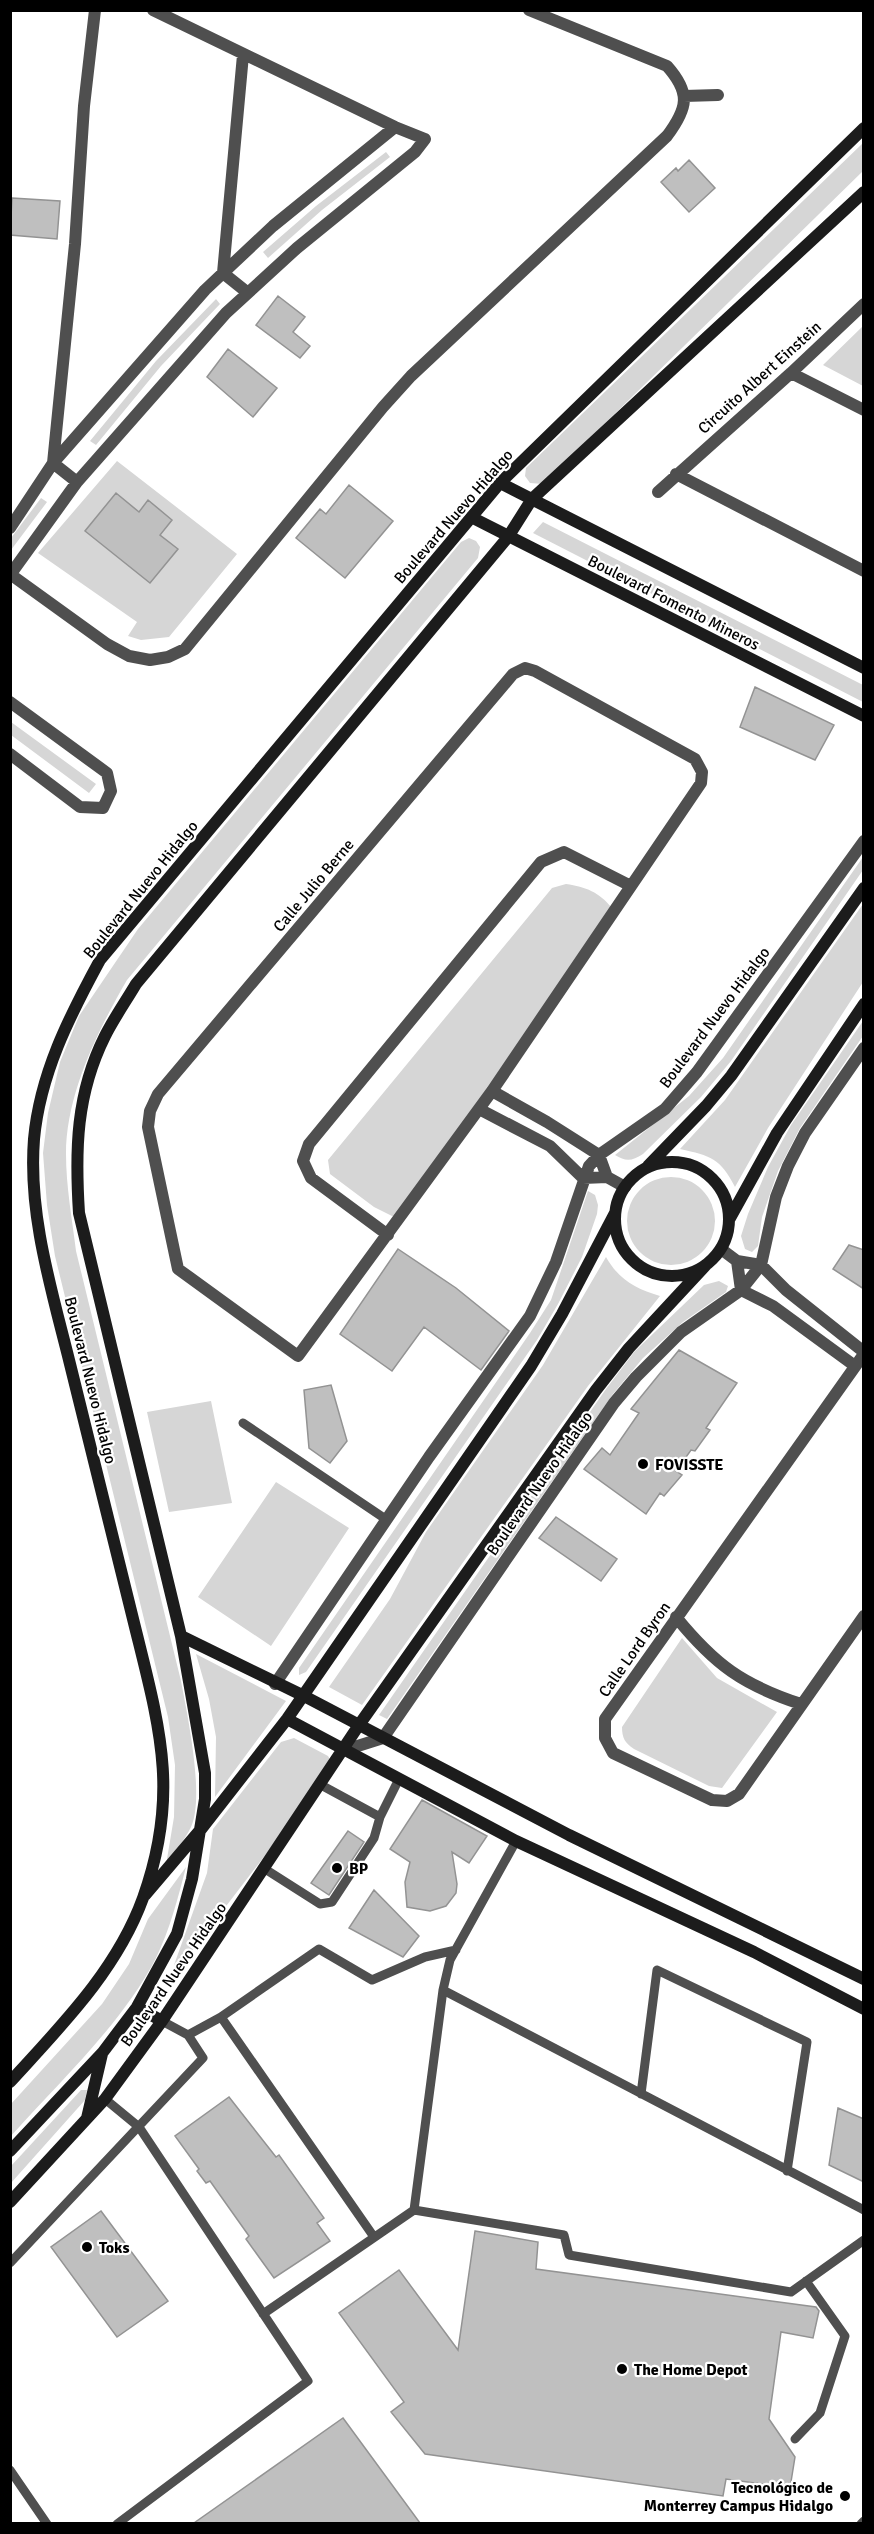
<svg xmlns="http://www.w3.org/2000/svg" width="874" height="2534" font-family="Signika,sans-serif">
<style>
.green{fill:#d6d6d6}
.building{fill:#bfbfbf;stroke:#939393;stroke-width:1.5}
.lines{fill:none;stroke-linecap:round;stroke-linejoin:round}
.lane{stroke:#4f4f4f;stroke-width:9}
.street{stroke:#4f4f4f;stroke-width:12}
.secondary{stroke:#1c1c1c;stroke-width:12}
.poi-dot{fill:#000;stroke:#fff;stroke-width:2}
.labels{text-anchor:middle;stroke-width:4.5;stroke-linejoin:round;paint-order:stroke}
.street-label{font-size:16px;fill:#000;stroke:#fff}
.poi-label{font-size:16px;font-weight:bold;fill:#000;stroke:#fff;text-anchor:start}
</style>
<rect width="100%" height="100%" fill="#fff"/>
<path class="green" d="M863,143V171L543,484L530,483L525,476L526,468Z
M386,152L390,157L322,210L268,258L263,252L316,206Z
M216,299L220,304L161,366L96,445L90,441L156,361Z
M863,326V386L823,365Z
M117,461L237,554L169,637L141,640L128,636L137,622L38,553Z
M41,498L47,502L11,550V538Z
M543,522L863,685V702L533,533Z
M469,538L476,541L480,547L478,558L127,980C98,1030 66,1094 66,1154C66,1186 72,1219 76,1251L181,1681C187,1713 205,1797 191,1827C185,1840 174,1852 166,1865L174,1817L175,1765L168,1717L55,1256L47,1205L43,1153L48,1113L60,1062L79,1016L138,929L461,542Z
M10,722H11L96,784L89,793L11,735Z
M863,857V870L731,1061L701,1097L643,1154C632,1161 626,1162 615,1155L689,1096L723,1058Z
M566,884C586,887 599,892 612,908L398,1219L374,1207L330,1174L328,1160L552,888Z
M863,904V982L768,1128L735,1187C720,1158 711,1156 680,1149L725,1100Z
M863,1021V1036L800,1128L778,1171L762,1217L758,1246L752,1252L745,1249L741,1236L748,1214L768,1167L791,1125Z
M627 1221a44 44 0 1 1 88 0a44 44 0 1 1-88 0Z
M588,1191L595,1195L598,1205L597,1214L582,1257L558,1304L537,1340L306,1672L299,1675V1668L530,1333L551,1300Z
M606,1257C619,1280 636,1289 660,1296L588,1386L362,1705L329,1687L390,1599L426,1532L543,1365Z
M719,1281L728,1286L726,1292L683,1322L643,1358L613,1394L387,1719L379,1715L606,1389L635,1351L704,1285Z
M211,1401L232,1503L169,1512L147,1412Z
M276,1482L349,1528L271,1646L198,1597Z
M682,1638L717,1678L777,1712L722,1788L709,1786L634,1749C625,1743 622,1738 622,1727Z
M196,1654L286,1701L215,1797L216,1737L209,1699Z
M294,1738L328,1756L331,1761L325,1777L178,1969L174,1965L207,1873L213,1829L281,1742Z
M186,1867C178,1898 170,1929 156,1958C122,2024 60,2081 11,2136V2104L102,2004L129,1964L148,1919Z
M81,2090H87L85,2100L11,2183V2166Z"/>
<path class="building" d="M689,160L715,188L689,212L661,182L676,168L678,171Z
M12,198L60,201L57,239L10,235Z
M278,296L305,317L293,332L310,346L300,358L256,325Z
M228,349L277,388L253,417L207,377Z
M349,485L393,521L345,578L296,538L320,509L326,514Z
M116,493L139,512L148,500L172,520L160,535L178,549L150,583L85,531Z
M755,687L834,725L815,760L740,727Z
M849,1245L864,1250V1289L833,1269Z
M398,1249L456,1288L509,1331L481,1370L424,1327L392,1371L340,1334Z
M679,1350L737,1383L706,1428L710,1430L695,1451L691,1450L676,1471L682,1475L664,1496L660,1493L646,1514L584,1469L602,1448L610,1455L639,1413L631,1409Z
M331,1385L347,1441L330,1463L309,1448L304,1390Z
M556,1517L617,1559L601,1581L539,1538Z
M422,1800L487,1836L469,1863L452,1852L457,1884L456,1893L446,1906L430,1911L407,1907L405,1882L410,1862L390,1849Z
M348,1831L364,1842L329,1895L311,1883Z
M374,1890L419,1936L403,1957L349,1928Z
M229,2097L276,2157L279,2155L324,2218L317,2223L330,2241L274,2278L246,2239L249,2236L210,2181L206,2183L197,2171L199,2169L175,2136Z
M838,2108L864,2119V2182L829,2165Z
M101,2211L168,2301L117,2337L51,2247Z
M475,2231L538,2242L536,2269L816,2307L819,2311L813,2338L781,2332L769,2419L795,2457L790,2488L726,2479L723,2496L425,2454L391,2412L404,2402L339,2313L399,2270L458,2350Z
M343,2418L420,2523H194Z"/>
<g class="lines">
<path class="lane" d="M243,1423L387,1520
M321,1785L380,1817
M265,1869L320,1904L332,1902L374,1838L380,1817L399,1779
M443,1990L450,1960L516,1841
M221,2017L374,2237
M188,2035L221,2017L319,1949L372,1980L425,1957L456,1950
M641,2094L657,1970L807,2042L787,2171
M105,2099L139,2127L308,2381L117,2524
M864,2210L443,1990L414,2210L564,2235L569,2255L791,2292L864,2240
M10,2263L203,2058L188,2035L162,2021
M263,2314L414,2210
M795,2439L820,2413L845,2336L806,2281
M10,2470L47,2524
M861,2524L864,2521"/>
<path class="street" d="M243,55L223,273L248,293
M684,96L718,95
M791,373L864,410
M676,474L864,571
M77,482L53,463L75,244L84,106L95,10
M658,492L791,373L864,304
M10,528L53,463L205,290L273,226L395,127
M10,574L107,644L129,656L150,660L168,657L185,649L383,407L411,376L667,136C688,108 691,93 667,66L529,10
M10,575L77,482L226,313L297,248L415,152L425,139L395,127L153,10
M525,668L535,671L695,759L702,772L701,783L492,1091L298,1356L178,1269L148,1127L150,1111L158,1094L513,674Z
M10,702L107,773L111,791L103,808L80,807L10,754
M479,1109L550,1146L583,1178L607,1177L599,1155L547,1122L492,1091
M607,1177L625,1187
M388,1235L311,1178L303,1161L309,1144L541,862L564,852L631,886
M721,1249L737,1261
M864,1354L605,1719V1738L613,1753L712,1800L727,1801L739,1794L864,1616
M855,1366L773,1306L741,1290L737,1261L761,1265L786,1290L864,1352
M676,1617C715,1665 743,1685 801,1704
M275,1684L429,1457L530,1316L556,1262L589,1166L599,1155L665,1109L697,1072L864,841
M345,1750L383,1738L614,1403L636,1377L681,1332L741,1290L761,1265L776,1197L788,1166L805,1133L864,1048"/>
<path class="secondary" d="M500,483L864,668
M471,517L864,716
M615 1219a57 57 0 1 1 114 0a57 57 0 1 1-114 0Z
M648,1166L706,1106L731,1076L864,888
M730,1218L777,1133L864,1004
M181,1636L304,1696L569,1835L864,1979
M287,1719L516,1841L754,1952L864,2009
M145,1895L202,1828L287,1719L345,1635L531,1366L562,1314L615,1213
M137,2007L162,2021
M10,2082C61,2026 117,1970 143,1898C180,1795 160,1728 135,1627C113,1539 91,1451 70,1364C52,1291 28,1215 34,1139C40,1074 69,1017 100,960L500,483L864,128
M87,2118L102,2054
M10,2151L103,2052L137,2007L177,1934L192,1879L205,1799V1773L181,1636L79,1213C75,1150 76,1094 105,1036C114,1018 126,1001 136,984L508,537L532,499L864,192
M10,2202L105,2099L162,2021L359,1725L596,1390L629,1348L706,1265"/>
</g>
<g class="poi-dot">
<circle cx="643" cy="1464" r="6"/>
<circle cx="337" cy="1868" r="6"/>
<circle cx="87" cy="2247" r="6"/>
<circle cx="622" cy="2369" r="6"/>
<circle cx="845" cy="2496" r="6"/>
</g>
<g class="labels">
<g class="street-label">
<text transform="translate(759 377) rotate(-42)" y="6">Circuito Albert Einstein</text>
<text transform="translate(453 516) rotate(-49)" y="6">Boulevard Nuevo Hidalgo</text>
<text transform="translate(674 602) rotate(27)" y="6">Boulevard Fomento Mineros</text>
<text transform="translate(313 885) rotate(-50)" y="6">Calle Julio Berne</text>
<text transform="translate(140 889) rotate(-51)" y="6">Boulevard Nuevo Hidalgo</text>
<text transform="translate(714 1017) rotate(-53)" y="6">Boulevard Nuevo Hidalgo</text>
<text transform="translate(91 1380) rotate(76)" y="6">Boulevard Nuevo Hidalgo</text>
<text transform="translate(539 1483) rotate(-55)" y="6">Boulevard Nuevo Hidalgo</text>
<text transform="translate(634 1649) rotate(-55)" y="6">Calle Lord Byron</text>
<text transform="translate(173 1974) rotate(-55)" y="6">Boulevard Nuevo Hidalgo</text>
</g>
<g class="poi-label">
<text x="655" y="1470">FOVISSTE</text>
<text x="349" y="1874">BP</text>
<text x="99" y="2253">Toks</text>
<text x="634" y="2375">The Home Depot</text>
<text x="833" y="2493" text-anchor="end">Tecnológico de<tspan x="833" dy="18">Monterrey Campus Hidalgo</tspan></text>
</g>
</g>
<rect width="874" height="2534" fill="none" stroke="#000000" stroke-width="24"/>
</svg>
